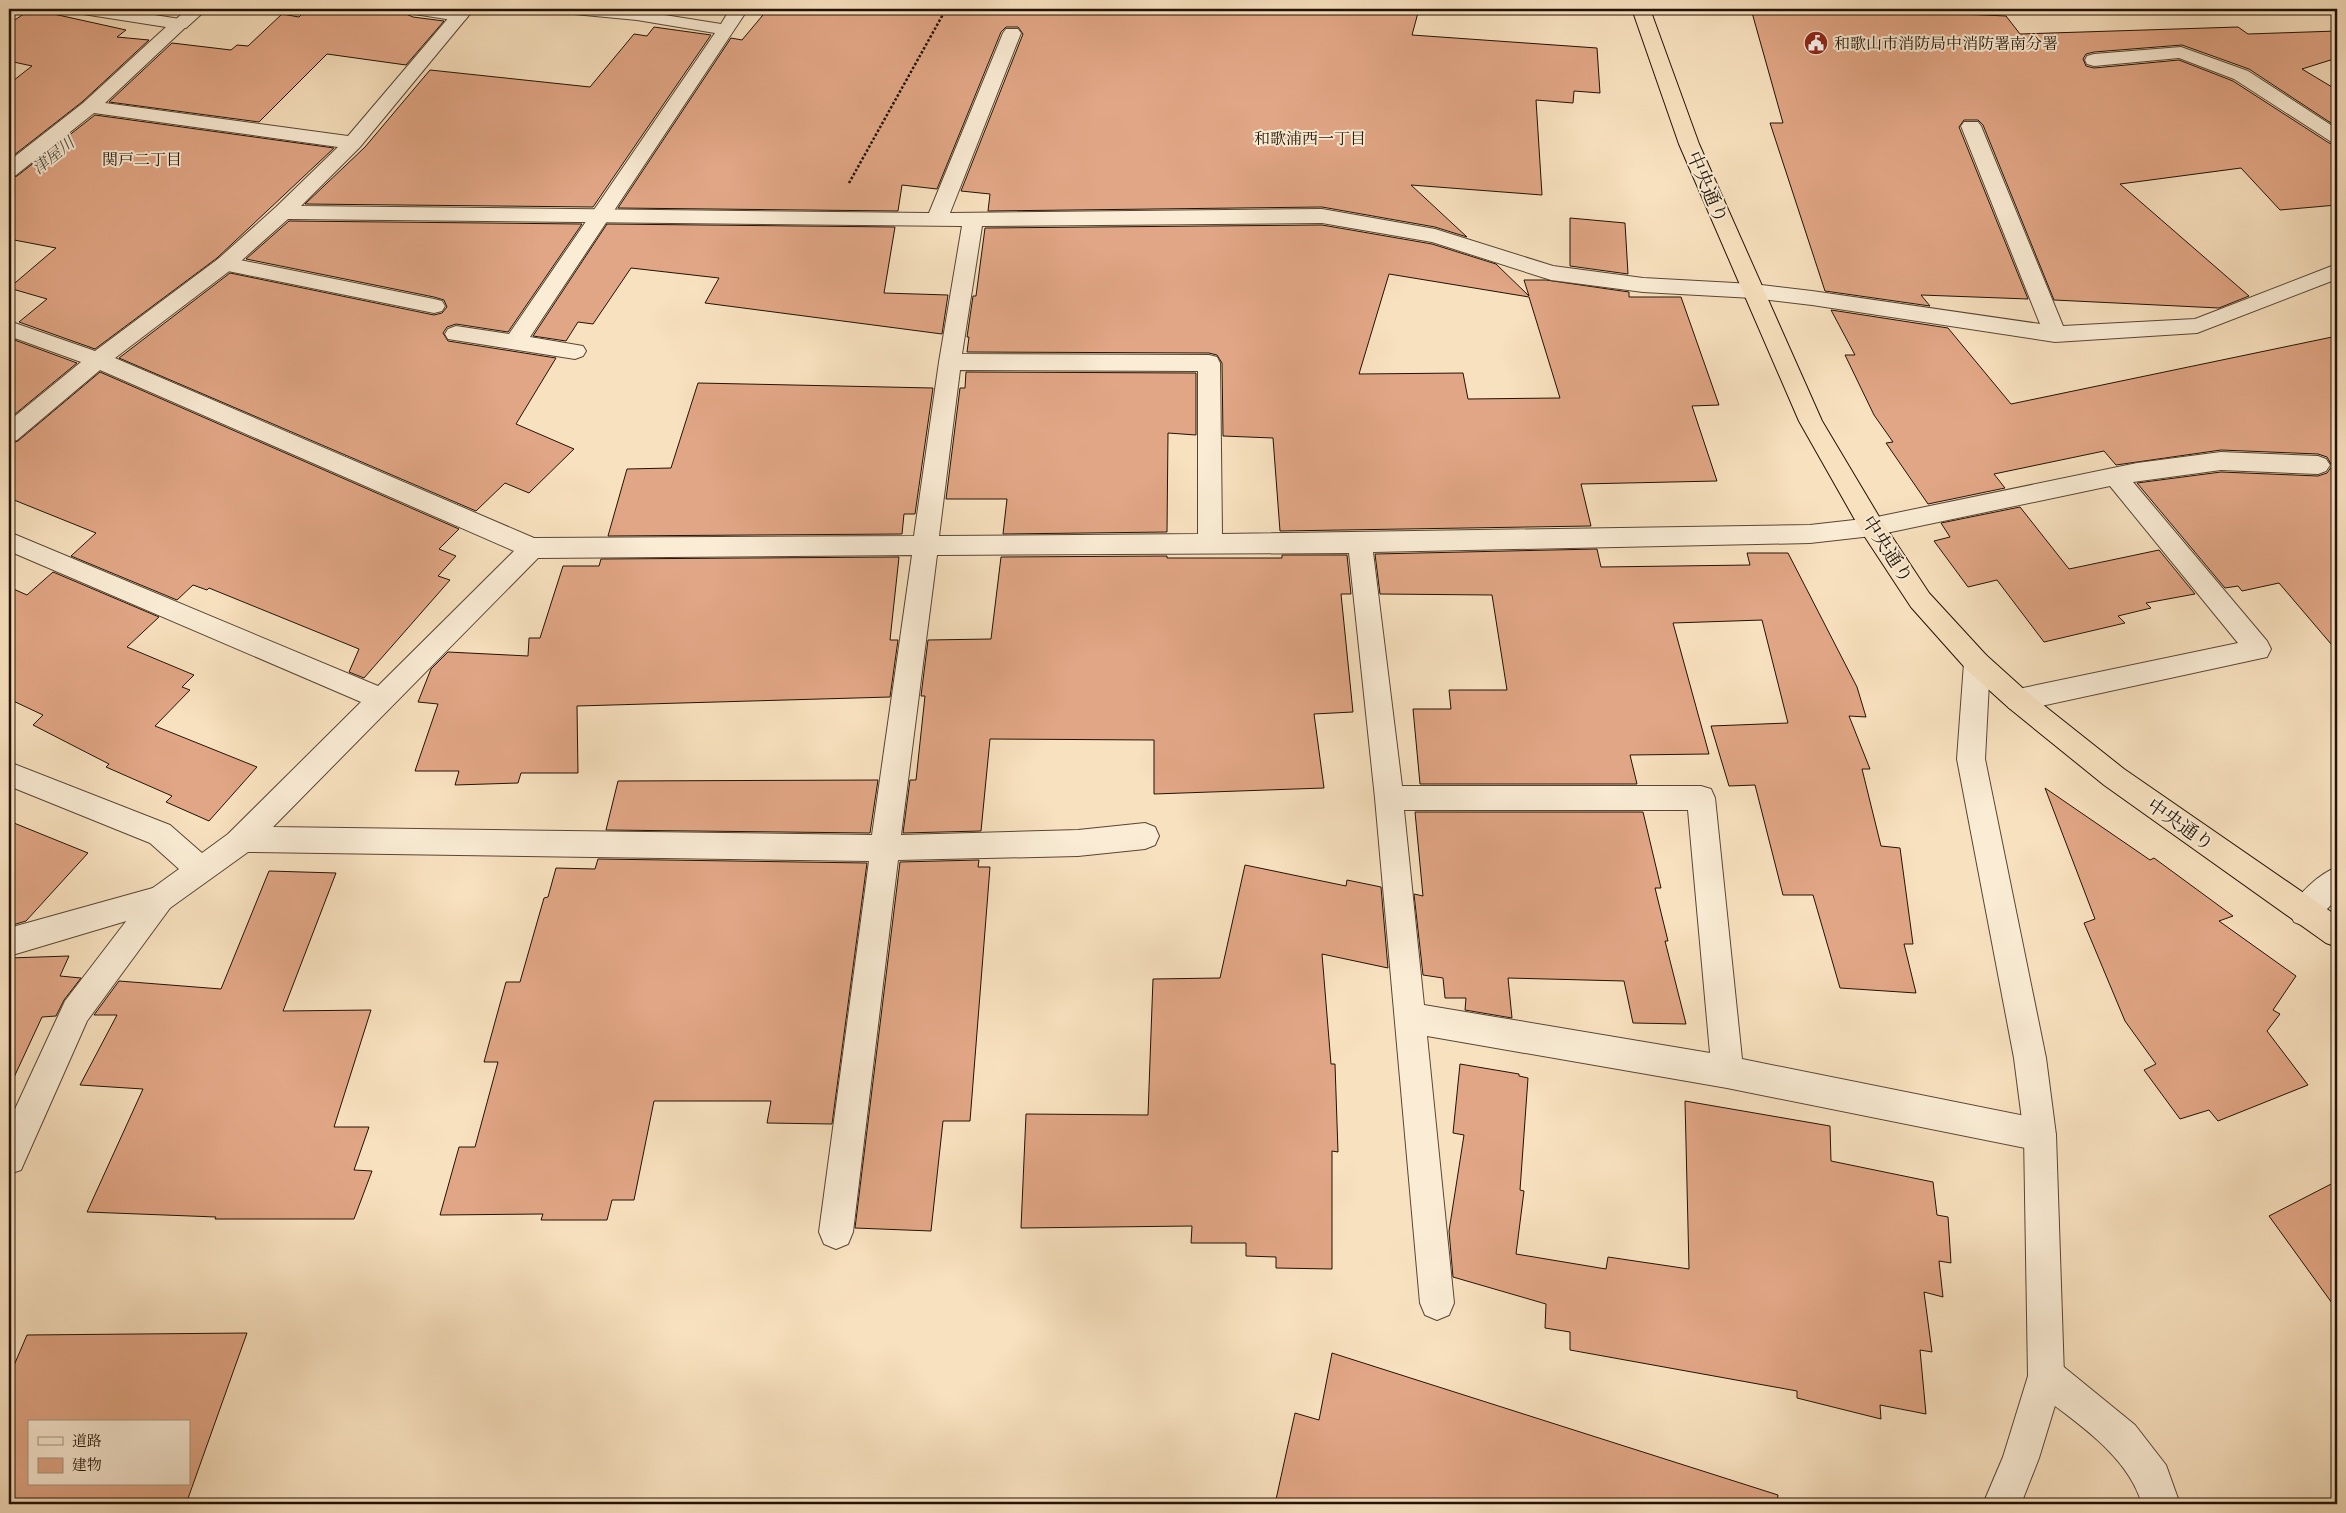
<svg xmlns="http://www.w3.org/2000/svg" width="2346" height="1513" font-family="'IM FELL French Canon','Noto Serif JP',serif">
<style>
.building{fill:#e1a685;stroke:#221205;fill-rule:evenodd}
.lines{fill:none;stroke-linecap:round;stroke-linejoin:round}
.service-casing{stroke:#584634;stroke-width:2}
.minor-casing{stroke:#584634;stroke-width:2}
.tertiary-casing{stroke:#584634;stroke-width:2}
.trunk-casing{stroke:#221205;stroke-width:2}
.path{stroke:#221205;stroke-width:2.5;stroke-dasharray:2.5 2;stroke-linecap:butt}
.service{fill:#faecd5;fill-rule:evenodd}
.minor{fill:#faecd5;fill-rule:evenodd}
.tertiary{fill:#faecd5;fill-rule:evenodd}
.trunk{fill:#f8e1bf;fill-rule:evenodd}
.labels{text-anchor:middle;stroke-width:4;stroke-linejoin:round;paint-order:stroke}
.far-poi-label{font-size:16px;fill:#221205;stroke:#faecd5;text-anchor:start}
.far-neighbourhood-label{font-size:16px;fill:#221205;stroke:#faecd5}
.far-water-label{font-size:16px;font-style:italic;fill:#4e4e44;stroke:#faecd5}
.street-label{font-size:19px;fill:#221205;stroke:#faecd5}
</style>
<rect width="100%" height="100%" fill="#f8e1bf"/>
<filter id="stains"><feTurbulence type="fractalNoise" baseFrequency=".004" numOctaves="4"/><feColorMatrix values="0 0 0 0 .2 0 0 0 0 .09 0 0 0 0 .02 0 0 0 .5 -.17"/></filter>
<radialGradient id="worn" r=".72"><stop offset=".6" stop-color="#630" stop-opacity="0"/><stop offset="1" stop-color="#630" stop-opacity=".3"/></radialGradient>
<path class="building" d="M31,9L126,30L117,37L149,40L82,102L9,159V84L32,66L9,61V24Z
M307,9H403L406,14L413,17L444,21L406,65L327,54L259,122L109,102L172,43L231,50L237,45L248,46L282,14L299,17Z
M768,9H1419L1412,35L1597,48L1600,93L1574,91L1573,103L1536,100L1542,195L1411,185L1467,237L1435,227L1322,207L988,211L990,194L961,191L1023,34L1018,27H1006L1001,32L937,189L902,185L898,211L618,208L731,38L742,40Z
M1751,9H1848L2006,16L2020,34L2238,27L2248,34L2337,31V58L2302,69L2337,90V127L2249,69L2182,45L2094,52L2086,54L2083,59L2086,66L2094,68L2179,60L2233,81L2329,143L2337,145V205L2280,210L2241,168L2120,184L2249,296L2219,308L2054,300L1983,125L1978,120H1964L1959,127L2028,299L1921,295L1930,306L1825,291L1770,123H1783Z
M654,27L711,35L593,207L305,204L365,147L430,70L590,87L634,34L647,36Z
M95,115L334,148L217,258L95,349L19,322L47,299L9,288L56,248L9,239V179L17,176Z
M1570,218L1625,223L1628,274L1570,266Z
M289,221L582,224L508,332L456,324L447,327L443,333L448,341L556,358L516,424L574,449L529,493L505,483L476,511L119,358L230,273L434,315L442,313L447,307L444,300L434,297L246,259Z
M607,224L895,227L884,293L948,295L942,334L705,303L719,278L631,268L593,324L578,322L566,341L533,336Z
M1322,225L1432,244L1496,264L1529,296L1524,280H1546L1629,292V297H1681L1719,405L1692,406L1717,481L1581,484L1591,526L1280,531L1273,438L1223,436L1222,363L1217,355L1209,353L967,352L969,337H967L973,296H976L985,228ZM1389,274L1529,297L1560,398L1468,399L1463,373L1359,374Z
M1831,310L1948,328L2011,404L2337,336V651L2279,583L2242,591L2238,586L2225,588L2137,483L2221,472L2318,476L2327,473L2332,466L2327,457L2318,454L2221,450L2116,465L2104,451L1994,474L2005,488L1928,504L1886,443L1893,442L1874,415L1845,355H1855Z
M9,338L77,363L9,419Z
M100,372L459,529L439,549L456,556L438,576L450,580L364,678L349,672L359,649L209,588L207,590L193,585L177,600L71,556L96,533L9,498V444L18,441Z
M966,372L1196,373V435L1168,433L1167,532L1003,534L1007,499H946L960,388H965Z
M698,383L933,388L915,514H904L902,534L608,536L627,469L671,468Z
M2020,507L2069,569L2159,550L2195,594L2146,603L2151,608L2118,616L2125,623L2044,642L1997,580L1968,587L1934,541L1950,537L1941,523Z
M1597,549L1601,567L1750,565L1747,553H1788L1857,687L1866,717L1849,716L1870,769H1862L1881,846L1900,848L1913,944H1904L1916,993L1840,988L1813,895H1783L1755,785L1729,786L1711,726L1788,723L1762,620L1673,623L1709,754L1630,755L1637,784H1420L1413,709H1451L1449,690H1507L1492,595L1380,594L1375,554Z
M1282,555H1347L1351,594H1341L1353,712L1314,714L1324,788L1154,794V740L990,739L981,831L903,833L910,780H916L925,696H921L928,640L991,639L1001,557L1167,556V558H1282Z
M899,557L890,640H898L890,697L577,706L578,773H521L518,783L455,785L459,771H415L438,704L418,702L431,669L448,652L528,656L529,638H540L563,566H599L601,559Z
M53,572L159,617L127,647L194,675L182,687L190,690L155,726L257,767L209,821L166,802L172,796L106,767L109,764L33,725L43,715L9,699V587L27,595Z
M878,780L870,833L606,830L618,781Z
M2045,788L2150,860L2154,858L2233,916L2219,921L2296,976L2273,1010L2280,1014L2267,1031L2308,1085L2218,1121L2209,1110L2180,1119L2144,1070L2156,1064L2125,1021L2084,923L2095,919Z
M1415,812H1643L1661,888H1655L1668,941H1665L1686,1024L1633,1023L1624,981L1508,978L1512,1018L1465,1010L1466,998H1445L1443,978L1423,975L1414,894L1423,896Z
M9,821L88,853L26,921L9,926Z
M598,859L867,863L832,1124L767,1123L771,1101H654L634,1200H612L607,1220H541L543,1214L440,1215L459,1147H475L498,1062H484L506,982H520L544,898L548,897L556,868L595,869Z
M979,860L978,867H990L970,1121H943L931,1231L855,1228L900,862Z
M1245,865L1346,886L1347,880L1381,887L1388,968L1322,954L1331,1064H1335L1338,1152L1332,1151V1269L1276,1268V1257L1246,1256V1243H1191L1192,1226L1021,1228L1026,1114L1148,1115L1153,979L1220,978Z
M269,871L336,873L283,1011L371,1010L334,1127H369L354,1170L372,1171L354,1219H215L216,1217L87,1212L143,1089L80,1085L117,1015H94L119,981L221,989Z
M69,956L60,976L81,978L64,1000L56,1016L42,1017L9,1088V958Z
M1460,1064L1519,1074V1076L1528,1078L1520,1190L1524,1191L1516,1254L1606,1269L1608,1257L1689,1269L1685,1101L1830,1126L1831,1161L1933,1182L1937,1215L1948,1217L1951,1263L1939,1261L1943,1297L1924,1292L1932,1352L1920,1350L1926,1414L1880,1405L1881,1419L1797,1398V1391L1570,1350V1332L1545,1328L1546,1304L1453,1277L1449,1231L1464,1135L1453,1133Z
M2337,1181V1310L2269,1216Z
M247,1333L186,1504H9V1377L27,1335ZM29,1422H189V1484H29Z
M1332,1353L1778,1495L1777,1504H1275L1295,1413L1319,1420Z"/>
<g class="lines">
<g class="service-casing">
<path id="service" d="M187,9H207L186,28H174L171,24Z
M405,9H447L465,12L468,16L465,20L459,21L414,14L408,13Z
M565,9H627L721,24L730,9H748L530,337L583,346L586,351L583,356L575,359L448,339L445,334L448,329L456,326L509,334L715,33L637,20L574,14L568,13Z
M2181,47L2248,71L2337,129V143L2330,141L2234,79L2179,58L2094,66L2087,64L2085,60L2087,56L2094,54Z
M225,257L434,299L442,301L445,306L442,311L434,313L218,269L214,264L218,259Z
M2337,867V899L2314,922L2304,926L2294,922L2289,912C2297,894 2319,874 2337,867Z
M160,886L170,890L175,899L170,908L9,956V928Z"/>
</g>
<g class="minor-casing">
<path id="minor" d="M74,9H116L180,19L186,20L189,24L105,103L348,136L456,9H474L360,147L301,206L929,213L1003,33L1006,29H1018L1021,33L950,213L1322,209L1435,229L1553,266L1643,278L1753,284L1812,291L2040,324L1961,126L1964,122H1978L1981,126L2063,326L2195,319L2337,264V279L2197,333L2055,342L1812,305L1753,298L1643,292L1551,280L1432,242L1322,223L982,226L962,354L1209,355L1217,357L1220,363L1222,534L1810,525L1872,518L2137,463L2221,452L2318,456L2326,459L2330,465L2326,471L2318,474L2221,470L2133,482L2267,641L2271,649L2267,657L2018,711L2009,708L2005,700L2009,692L2018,689L2238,643L2110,486L1872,536L1810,543L1373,552L1402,786H1701L1711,789L1715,798L1742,1059L2040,1119L2051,1124L2056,1135L2051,1146L2040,1151L1727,1088L1427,1036L1454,1303L1449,1315L1437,1320L1425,1315L1420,1303L1375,798L1349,553L937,555L901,835L1078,830L1145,823L1155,827L1159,836L1155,845L1145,849L1078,856L898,860L853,1232L848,1244L836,1249L824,1244L819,1232L869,861L248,852L170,908L87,1021L21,1170L9,1174V1122L65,1001L150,890L179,869L150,843L9,786V762L170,825L202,853L228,834L361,702L9,551V532L378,686L514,551L100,370L17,440L9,442V421L81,362L9,336V321L95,351L218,259L276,207L338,147L94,113L16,175L9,177V161L83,103L166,27L83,14L77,13ZM288,219L962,226L939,362L914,536L534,538L115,358L232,269ZM960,370L1198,371V534L939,536ZM912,555L872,835L273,827L538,558ZM1404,810H1688L1710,1053L1424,1005Z
M2046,1358L2059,1363L2135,1425L2166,1465L2180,1504H2142C2127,1453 2073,1421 2033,1389L2028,1376L2033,1363Z"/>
</g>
<g class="tertiary-casing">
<path id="tertiary" d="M1977,652L1986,655L1990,663L1985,759L2046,1058L2056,1135L2064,1376L2039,1458L2021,1504H1983L2003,1457L2028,1376L2024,1135L2014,1058L1957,759L1964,663L1968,655Z"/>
</g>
<g class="trunk-casing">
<path id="trunk" d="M1632,9H1650L1699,144L1822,421L1881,520L1929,593L1986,655L2027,692L2124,769L2337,916V947L2326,943L2104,785L2009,708L1968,671L1911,607L1863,534L1799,421L1679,144Z"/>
</g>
<path class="path" d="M849,183L946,9"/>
<use href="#service" class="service"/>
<use href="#minor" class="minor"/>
<use href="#tertiary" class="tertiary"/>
<use href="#trunk" class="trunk"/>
</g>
<defs>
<g id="civic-disc" transform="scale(1.25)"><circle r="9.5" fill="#8f2418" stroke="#faecd5"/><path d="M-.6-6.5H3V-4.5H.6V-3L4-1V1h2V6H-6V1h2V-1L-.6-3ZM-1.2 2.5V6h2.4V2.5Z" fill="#fff"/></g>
</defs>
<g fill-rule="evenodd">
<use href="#civic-disc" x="1816" y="43"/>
</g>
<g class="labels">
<g class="far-poi-label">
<text x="1834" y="49">和歌山市消防局中消防署南分署</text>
</g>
<g class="far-neighbourhood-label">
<text x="1310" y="144">和歌浦西一丁目</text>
<text x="142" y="165">関戸二丁目</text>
</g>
<g class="far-water-label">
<text transform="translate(53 155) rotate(-39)" y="6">津屋川</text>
</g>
<g class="street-label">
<text transform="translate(1708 187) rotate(67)" y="7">中央通り</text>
<text transform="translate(1888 549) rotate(57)" y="7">中央通り</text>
<text transform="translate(2181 824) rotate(35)" y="7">中央通り</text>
</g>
</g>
<rect width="2346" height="1513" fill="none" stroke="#f8e1bf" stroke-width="30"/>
<rect x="10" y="10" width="2326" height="1493" fill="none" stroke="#221205" stroke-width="2.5"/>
<rect x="15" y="15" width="2316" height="1483" fill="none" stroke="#221205"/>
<rect x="28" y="1420" width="162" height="65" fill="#faecd5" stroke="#a49582"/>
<rect x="38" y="1437" width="25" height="8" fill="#faecd5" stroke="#a49582"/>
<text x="72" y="1446" font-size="15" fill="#221205">道路</text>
<rect x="38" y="1458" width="25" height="15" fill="#e1a685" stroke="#a49582"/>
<text x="72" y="1470" font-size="15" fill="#221205">建物</text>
<rect width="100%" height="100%" filter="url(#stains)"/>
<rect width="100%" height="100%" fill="url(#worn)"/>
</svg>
